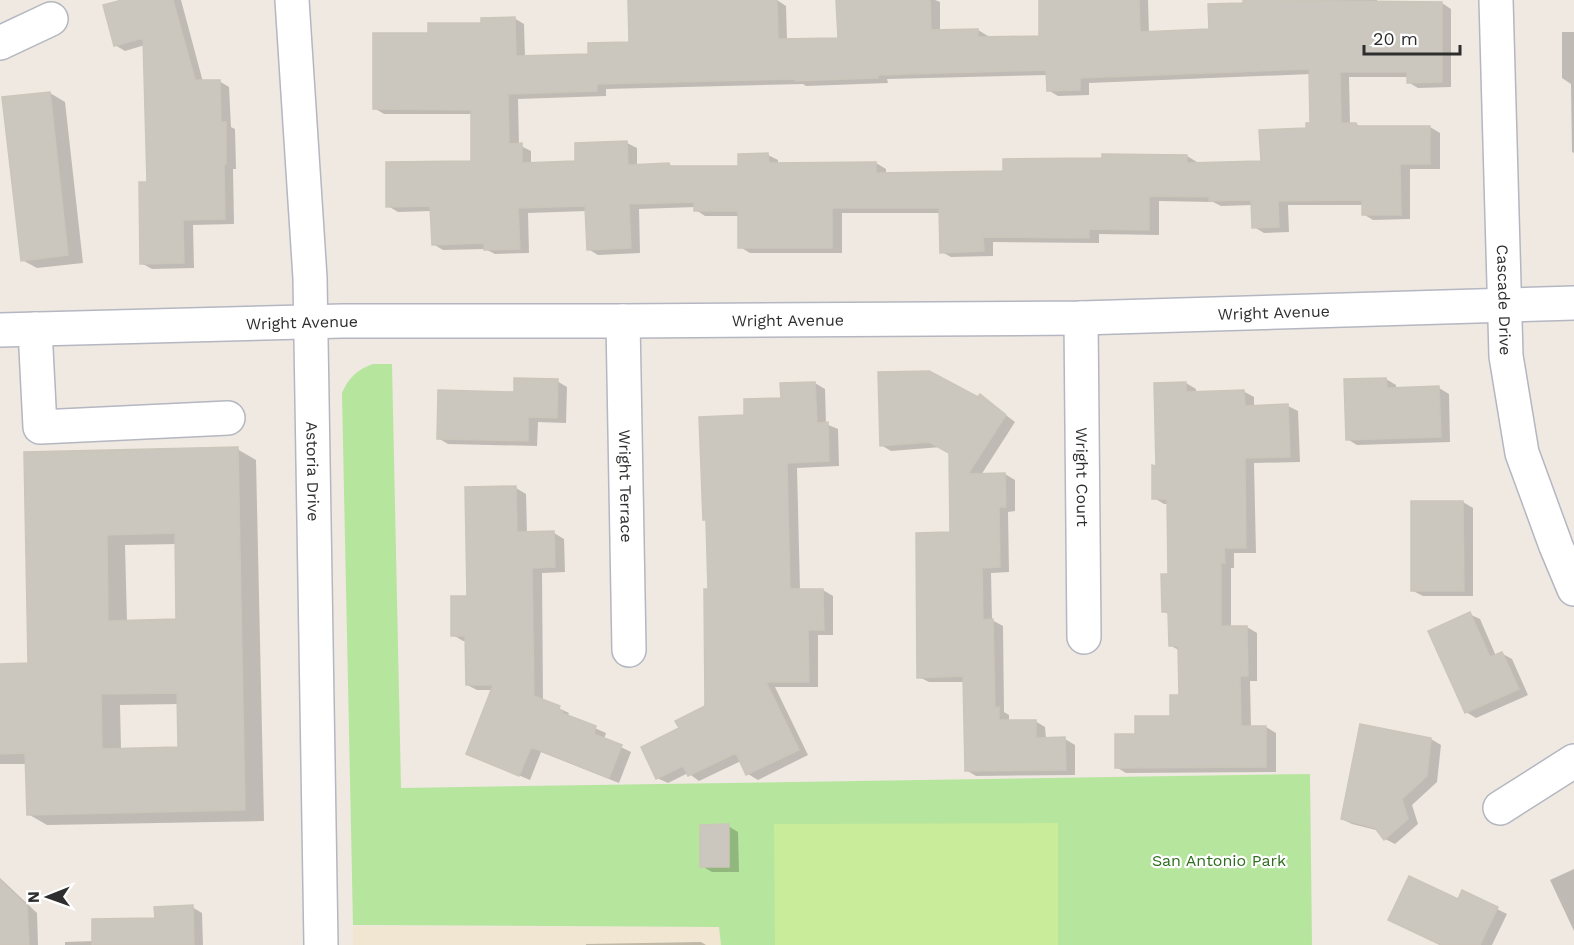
<svg xmlns="http://www.w3.org/2000/svg" width="1574" height="945" font-family="'Work Sans',sans-serif">
<style>
.education{fill:#f0e6d1}
.green{fill:#b6e59e}
.pitch{fill:#c9ec9a}
.shadow{fill:#0003;fill-rule:evenodd}
.building{fill:#cbc7bf;stroke:#cbc5ba;stroke-width:1.5;fill-rule:evenodd}
.lines{fill:none;stroke-linecap:round;stroke-linejoin:round}
.minor-casing{stroke:#b4b7c1;stroke-width:36}
.minor{stroke:#fff;stroke-width:33}
.labels{text-anchor:middle;stroke-width:4.5;stroke-linejoin:round;paint-order:stroke}
.street-label{font-size:16px;fill:#2e2e2e;stroke:#fff}
.park-label{font-size:16px;fill:#2c6e1b;stroke:#fff}
</style>
<rect width="100%" height="100%" fill="#efe9e1"/>
<path class="education" d="M353,926L719,927L721,945H353Z"/>
<path class="green" d="M373,364H392L401,788L1310,774L1312,945H721L719,927L353,925L342,393C349,377 357,370 373,364Z"/>
<path class="pitch" d="M1058,823V945H775L774,824Z"/>
<path class="shadow" d="M127,0H181L203,82L219,81L229,87L231,127L235,129L236,169H233L234,224L193,225L194,268L152,269L141,263L148,183L145,45L125,51L115,45Z
M630,0H777L786,6L787,40L839,39L837,0H935L940,2V31L978,30L988,36V38L1041,37L1040,0H1148L1149,33L1211,31L1244,4V0H1377V4L1442,3L1451,9V87L1418,88L1408,82V77H1349L1350,124H1356L1363,128L1430,127L1440,133V169H1410V219L1373,220L1363,214V205H1288L1289,232L1264,233L1254,227L1253,205L1221,206L1213,202L1159,201V235L1099,234V243L993,242V256L951,257L942,252L940,213H842V253H750L740,247L739,216H705L696,210V207L639,209L640,253L598,255L588,249L587,211L528,213L529,253L495,254L485,249L443,250L433,244L432,211L398,212L388,206L473,162L472,114H384L374,108L429,35L514,18L524,24L525,57L589,55L631,44ZM1311,74V124L1308,130L1262,163L1197,164V162L1187,156L1004,173L886,175V169L876,163L778,164V160L768,155L739,167L674,168L669,165L637,166V148L627,143L576,163L531,164V151L519,145L518,99L606,96V89L803,84L806,86L888,83L887,79L1048,75V90L1058,96L1089,95V83Z
M1562,32H1574V153L1572,152L1571,84L1562,78Z
M50,93L65,102L83,263L37,268L22,260Z
M1386,379L1396,385V389L1439,388L1449,394L1450,442L1357,445L1347,439Z
M557,381L567,387L566,423L538,422L537,446L448,444L438,438L515,393Z
M815,383L825,389L826,424L838,429L839,466L797,468L800,590H823L833,596V635H818V687H775L808,755L758,780L748,774L741,761L699,781L688,773L668,783L657,778L681,729L707,707L709,590L708,521L704,519L745,417L782,400V384Z
M1186,383L1196,389V393L1243,391L1254,397V407L1288,406L1298,411L1300,462L1254,463L1256,553H1234V568H1231V627H1247L1257,633V681H1250L1251,727H1266L1276,733V772L1126,773L1116,767L1137,736L1171,717L1181,697L1180,651L1170,645V615L1163,611L1170,576L1168,504H1164L1154,498L1158,467Z
M981,396L1015,422L981,475L1005,474L1015,480V511L1008,512L1009,572L991,573L992,620L1003,626L1004,712L1009,715V721H1035L1045,727L1046,739H1065L1075,745V775L976,776L966,770L965,682H929L919,677L952,533L950,452L941,447L891,451L881,445L979,399Z
M237,449L256,460L264,821L47,825L28,814L27,764H0V665L30,664L25,453ZM177,544L178,621L127,622L125,545ZM179,704L180,749L121,750L120,705Z
M516,488L526,494L527,533H554L564,539L565,572L542,573L543,701L569,713L568,715L572,718L606,733L604,739L631,752L619,783L541,752L530,780L468,754L492,690H477L467,685L466,641H463L453,635Z
M1463,502L1473,508V596H1423L1413,591Z
M1469,614L1480,619L1496,656L1501,653L1512,659L1528,695L1476,718L1466,712Z
M1361,725L1431,739L1441,745L1437,782L1412,805L1418,824L1395,844L1385,839L1380,831L1352,824L1342,819Z
M728,826L738,832L739,872H712L702,866Z
M1574,869V931L1550,880Z
M0,878L37,913L38,945H0Z
M1459,901L1497,909L1507,914L1492,945H1442Z
M192,907L202,913L203,945H65V942L94,941Z
M701,942L706,945H586V944Z"/>
<path class="building" d="M122,0H173L195,80H220L221,122H226V164H224L225,219L183,220L184,263L140,264L139,182H147L143,38L114,46L103,5Z
M628,0H777L778,39L838,38L836,0H930L931,30L978,29V37L1039,36V0H1139L1140,32L1209,29L1208,4L1243,3V0L1442,2V82L1407,83V72H1340L1341,123H1356L1357,126H1430V164H1400L1401,215H1362V200L1278,201L1279,227L1252,228L1251,200L1209,201V197L1149,196V230L1089,229V238L983,237L984,251L940,253L939,208H832V248H738V211H694V202L629,204L631,248L587,250L585,206L518,208L520,249L484,250V243L432,245L430,206L386,207V162L471,161V110L373,109V33H428V23H481V18L515,17L516,56L588,54V43L629,42ZM1309,69L1310,123H1306V128L1259,130L1261,161L1187,163V155L1102,154V158L1003,159V171L876,173V162L769,163L768,153L738,154V166H670L669,163L628,165L627,141L575,143V161L522,163V143L509,144L508,94L597,91V84L795,79V81L878,78V75L1046,70L1047,91L1080,90V78Z
M50,92L68,255L21,261L2,97Z
M929,371L978,397L980,394L1006,415L968,474L1005,473L1006,507H999L1000,567L982,568L983,620L993,619L995,708L999,707V720H1036V738L1065,737L1066,770L965,771L963,676L917,678L916,533L950,532L949,453L929,442L880,446L878,372Z
M514,378L558,379L557,418L528,417V441L437,439L438,390L514,392Z
M1386,378L1387,388L1439,386L1441,437L1346,440L1344,379Z
M815,382L817,423L828,422L829,461L787,463L790,589H823L824,630H808L809,682H766L799,750L746,775L736,753L688,776L683,766L656,779L641,747L679,728L675,721L705,706L704,589H708L706,520H703L699,417L744,415V399L781,398L780,383Z
M1186,382V392L1244,390L1245,406L1288,404L1290,457L1245,458L1246,548H1224L1225,563H1221V626H1247L1248,676H1240L1241,726H1266V767L1115,768V734H1135V716H1170V695H1179L1178,646H1169L1168,612H1162L1161,574H1168L1167,499H1152V465L1156,466L1154,383Z
M238,447L245,810L27,815L25,753L0,754V664L28,663L24,452ZM175,533L176,619L108,621L107,535ZM177,693L178,747L102,749L101,694Z
M516,486L517,532L554,531L555,567L532,568L534,696L560,706L559,709L563,711L562,713L596,726L594,734L622,745L609,778L531,747L519,776L466,754L493,685H466L465,636H451V596H467L465,487Z
M1411,501H1463L1464,591H1411Z
M1470,612L1490,657L1502,652L1519,689L1465,713L1428,631Z
M1360,724L1431,738L1427,776L1402,799L1408,819L1384,840L1375,828L1341,819Z
M729,824V867H700V825Z
M1409,876L1458,899L1462,890L1498,907L1480,945H1441L1388,920Z
M0,880L27,906L29,945H0Z
M193,905L194,945H92V919L155,918L154,907Z"/>
<g class="lines">
<g class="minor-casing">
<g id="minor">
<path id="s1" d="M292,0L310,278L321,945"/>
<path id="s2" d="M1496,0L1506,356L1522,453L1556,546L1574,589"/>
<path d="M0,43L51,19"/>
<path id="s3" d="M1081,318L1084,637"/>
<path id="s4" d="M623,321L629,650"/>
<path d="M35,329L40,427L228,418"/>
<path id="s5" d="M0,330L342,321H623L1081,318L1574,303"/>
<path d="M1500,808L1574,761"/>
</g>
</g>
<use href="#minor" class="minor"/>
</g>
<g class="labels">
<g class="street-label">
<text dy="6" stroke="none"><textPath href="#s2" startOffset="300">Cascade Drive</textPath></text>
<text dy="6" stroke="none"><textPath href="#s5" startOffset="1274">Wright Avenue</textPath></text>
<text dy="6" stroke="none"><textPath href="#s5" startOffset="788">Wright Avenue</textPath></text>
<text dy="6" stroke="none"><textPath href="#s5" startOffset="302">Wright Avenue</textPath></text>
<text dy="6" stroke="none"><textPath href="#s1" startOffset="472">Astoria Drive</textPath></text>
<text dy="6" stroke="none"><textPath href="#s3" startOffset="159">Wright Court</textPath></text>
<text dy="6" stroke="none"><textPath href="#s4" startOffset="165">Wright Terrace</textPath></text>
</g>
<g class="park-label">
<text x="1219" y="866">San Antonio Park</text>
</g>
</g>
<g transform="translate(48 897) rotate(269)" stroke="#ffffff" stroke-width="4.5" paint-order="stroke">
<path d="M0-4.5L10 22L0 15L-10 22Z" fill="#2e2e2e"/>
<text y="-9" font-size="16" font-weight="bold" text-anchor="middle" fill="#2e2e2e">N</text>
</g>
<path d="M1364 45v9h96v-9" fill="none" stroke="#2e2e2e" stroke-width="3"/>
<text x="1373" y="45" font-size="18" fill="#2e2e2e" stroke="#ffffff" stroke-width="4.5" paint-order="stroke">20 m</text>
</svg>
